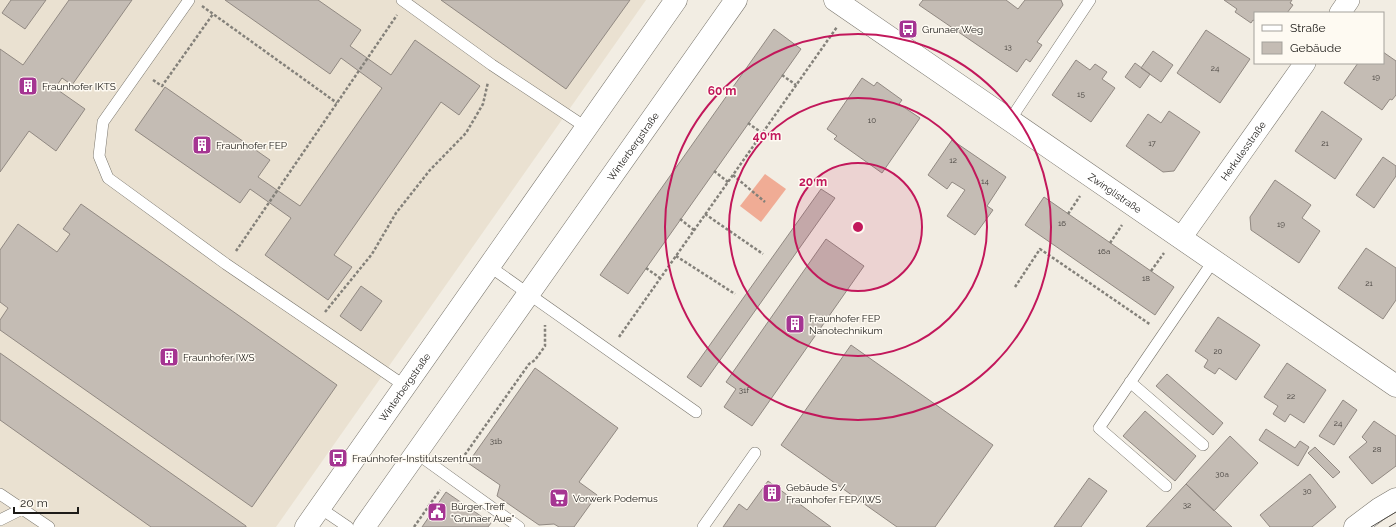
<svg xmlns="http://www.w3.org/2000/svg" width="1396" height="527" font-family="Raleway,sans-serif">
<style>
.built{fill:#eae1d1}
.green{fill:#f0ac95}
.building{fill:#c4bcb4;stroke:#918982}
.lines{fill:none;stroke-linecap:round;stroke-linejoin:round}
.lane-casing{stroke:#7a766d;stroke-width:12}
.street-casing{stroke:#7a766d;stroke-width:22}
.secondary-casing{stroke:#7a766d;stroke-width:23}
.path{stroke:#84817a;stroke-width:2.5;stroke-dasharray:3 2;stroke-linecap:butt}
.lane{stroke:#fff;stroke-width:11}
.street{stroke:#fff;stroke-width:21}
.secondary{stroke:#fff;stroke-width:22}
.tram{stroke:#53504b;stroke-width:1}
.ring{fill:none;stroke:#c2185b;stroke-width:2}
.labels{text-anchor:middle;stroke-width:3;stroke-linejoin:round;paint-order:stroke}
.number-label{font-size:8px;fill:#47433f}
.poi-label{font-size:10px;fill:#1d1b18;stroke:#fefaf2;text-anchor:start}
.street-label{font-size:10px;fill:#1d1b18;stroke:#fefaf2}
.centre{fill:#c2185b;stroke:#fefaf2;stroke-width:2}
.ring-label{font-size:12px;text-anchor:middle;font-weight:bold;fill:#c2185b;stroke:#fefaf2;stroke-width:3;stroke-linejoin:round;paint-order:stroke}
</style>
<rect width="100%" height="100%" fill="#f2ede3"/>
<path class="built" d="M0,0H646L276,527H0Z"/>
<path class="green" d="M765,174L786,189L761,222L740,206Z"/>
<path class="building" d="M11,0H46L25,29L2,13Z
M69,0H132L72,85L62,78L55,88L85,109L56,151L29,131L0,172V49L23,65Z
M225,0H318L361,30L350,46L391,75L415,40L480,86L459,115L441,102L334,255L352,267L328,300L265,255L291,218L250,189L240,203L135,130L165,87L270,160L258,177L300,206L382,88L341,58L330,74Z
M441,0H630L566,89Z
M923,0H1006L1018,9L1025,0H1061L1063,5L1037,42L1042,45L1030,62L1026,59L1017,72L919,5Z
M1224,0H1292L1290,3L1293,5L1287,13H1255V21L1253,20L1251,23L1235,12L1237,9Z
M774,29L801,49L628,294L600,275Z
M1206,30L1250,59L1220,103L1177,73Z
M1153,51L1173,65L1161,82L1141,68Z
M1383,52L1396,61V95L1392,100L1390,99L1382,110L1344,83L1358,63H1383Z
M1076,60L1090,70L1095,64L1107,72L1102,79L1115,88L1091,122L1052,95Z
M1135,63L1150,74L1140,88L1125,77Z
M862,78L874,86L877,82L902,100L899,104L920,118L882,173L834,139L837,136L827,129Z
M1169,111L1200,132L1174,171L1163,172L1126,146L1148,114L1161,123Z
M1322,111L1362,139L1335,179L1295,151Z
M952,140L1006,177L987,206L993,210L975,235L947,216L965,190L952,182L947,189L928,175Z
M1383,157L1396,166V176L1374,208L1356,195Z
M1275,180L1311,205L1302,218L1320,231L1299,263L1251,230L1250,217Z
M821,189L835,198L701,387L687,377Z
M1044,197L1174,287L1155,315L1025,225Z
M81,204L337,385L252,507L0,330V320L8,308L0,302V250L18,224L57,252L70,234L63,229Z
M826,239L864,266L752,426L724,407L736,389L726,382Z
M1366,248L1396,268V300L1383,319L1338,288Z
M361,286L382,301L361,331L340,316Z
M1218,317L1260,345L1236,380L1219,368L1215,374L1204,367L1208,360L1195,351Z
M851,345L993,445L935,527H897L781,445Z
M0,353L246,526V527H151L0,420Z
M1287,363L1326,390L1304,423L1290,414L1285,422L1273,414L1278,406L1264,397Z
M535,368L618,428L579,482L597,495L574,527H559L554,524L539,525L497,496L500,485L468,463Z
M1167,374L1223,423L1213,435L1156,386Z
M1343,400L1357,410L1334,445L1319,436Z
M1145,411L1196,456L1175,481L1123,436Z
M1374,421L1396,436V466L1372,484L1349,457L1367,442L1362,437Z
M1266,429L1295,448L1300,441L1309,447L1298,466L1259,440Z
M1230,436L1258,463L1214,511L1186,484Z
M1315,447L1340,472L1333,478L1308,453Z
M1310,474L1336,507L1312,527H1270L1260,515Z
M1089,478L1107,491L1081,527H1054Z
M768,481L831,527H723L739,504L747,510Z
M1186,484L1202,499L1232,527H1146Z
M446,492L491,523L488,527H422Z"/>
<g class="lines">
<g class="lane-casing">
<path id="lane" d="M189,0L103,122L99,156L108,178L226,264L405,386
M402,0L492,65L587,128
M1010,120L1090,0
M489,266L696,412
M1130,382L1203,445
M416,453L519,527
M1166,486L1099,428L1214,260
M0,494L49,527
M320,508L348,527
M0,520L22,509
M703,527L755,453"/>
</g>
<g class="street-casing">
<g id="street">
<path d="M1340,13L1349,0"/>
<path id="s1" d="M1181,238L1305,63"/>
</g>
</g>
<g class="secondary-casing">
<g id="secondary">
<path id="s2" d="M835,0L1396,386"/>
<path id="s3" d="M306,527L676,0"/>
<path id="s4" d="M364,527L736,0"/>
<path d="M1355,527L1379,509L1396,499"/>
</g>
</g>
<path class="path" d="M202,6L337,103
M782,75L796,85
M153,80L162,86L213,14
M748,123L762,133
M714,171L728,182
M733,175L765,202
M705,214L763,254
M1068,214L1080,196
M680,219L694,230
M1110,243L1122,225
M236,251L397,15
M676,256L735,294
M646,268L660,278
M1151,271L1164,253
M1015,287L1040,249L1151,325
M325,312L372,254L396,213L430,170L466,133L483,104L488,82
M619,337L837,27
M459,463L529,364L535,360L545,346V325
M414,527L440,490"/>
<use href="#lane" class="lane"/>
<use href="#street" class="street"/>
<use href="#secondary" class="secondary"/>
<path class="tram" d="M1371,527L1396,512
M1389,527L1396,523"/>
</g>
<circle cx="858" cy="227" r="64" fill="#c2185b" fill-opacity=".12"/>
<g class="ring">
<circle cx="858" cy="227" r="64"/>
<circle cx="858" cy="227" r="129"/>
<circle cx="858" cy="227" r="193"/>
</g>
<defs>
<g id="bus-square" transform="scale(1)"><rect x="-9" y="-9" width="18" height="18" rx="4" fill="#a53592" stroke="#fefaf2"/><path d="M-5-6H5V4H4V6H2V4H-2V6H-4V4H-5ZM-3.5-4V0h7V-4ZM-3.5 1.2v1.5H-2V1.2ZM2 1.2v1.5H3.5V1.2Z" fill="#fff"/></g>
<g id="building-square" transform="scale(1)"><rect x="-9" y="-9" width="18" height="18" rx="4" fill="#a53592" stroke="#fefaf2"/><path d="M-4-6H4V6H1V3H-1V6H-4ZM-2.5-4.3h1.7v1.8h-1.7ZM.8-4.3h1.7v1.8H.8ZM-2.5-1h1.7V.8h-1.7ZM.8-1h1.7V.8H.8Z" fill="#fff"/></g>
<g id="supermarket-square" transform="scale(1)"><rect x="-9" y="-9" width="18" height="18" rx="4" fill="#a53592" stroke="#fefaf2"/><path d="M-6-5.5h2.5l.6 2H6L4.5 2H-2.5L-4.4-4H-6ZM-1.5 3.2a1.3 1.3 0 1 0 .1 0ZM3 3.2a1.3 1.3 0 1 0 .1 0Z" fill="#fff"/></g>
<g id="civic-square" transform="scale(1)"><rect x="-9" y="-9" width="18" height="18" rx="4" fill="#a53592" stroke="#fefaf2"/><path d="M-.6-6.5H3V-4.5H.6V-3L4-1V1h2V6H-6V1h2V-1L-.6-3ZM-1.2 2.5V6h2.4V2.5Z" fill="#fff"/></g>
</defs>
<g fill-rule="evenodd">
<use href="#bus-square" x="908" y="29"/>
<use href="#building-square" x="28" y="86"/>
<use href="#building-square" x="202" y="145"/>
<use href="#building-square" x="795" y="324"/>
<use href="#building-square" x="169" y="357"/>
<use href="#bus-square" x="338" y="458"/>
<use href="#building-square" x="772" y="493"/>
<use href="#supermarket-square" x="559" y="498"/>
<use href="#civic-square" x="437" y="512"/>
</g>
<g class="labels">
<g class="number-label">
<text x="1008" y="50">13</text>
<text x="1215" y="71">24</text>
<text x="1376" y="80">19</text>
<text x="1081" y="97">15</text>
<text x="872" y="123">10</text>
<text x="1152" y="146">17</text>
<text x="1325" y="146">21</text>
<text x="953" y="163">12</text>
<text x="985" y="184">14</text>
<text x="1062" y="226">16</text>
<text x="1281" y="227">19</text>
<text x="1104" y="254">16a</text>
<text x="1146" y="281">18</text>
<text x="1369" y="286">21</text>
<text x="1218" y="354">20</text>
<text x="744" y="393">31f</text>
<text x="1291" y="399">22</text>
<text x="1338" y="426">24</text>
<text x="496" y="444">31b</text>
<text x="1377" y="452">28</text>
<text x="1222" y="477">30a</text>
<text x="1307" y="494">30</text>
<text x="1187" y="508">32</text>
</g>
<g class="poi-label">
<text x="922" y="33">Grunaer Weg</text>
<text x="42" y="90">Fraunhofer IKTS</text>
<text x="216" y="149">Fraunhofer FEP</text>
<text x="809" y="322">Fraunhofer FEP<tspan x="809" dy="12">Nanotechnikum</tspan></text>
<text x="183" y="361">Fraunhofer IWS</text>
<text x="352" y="462">Fraunhofer-Institutszentrum</text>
<text x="786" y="491">Gebäude S /<tspan x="786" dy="12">Fraunhofer FEP/IWS</tspan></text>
<text x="573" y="502">Vorwerk Podemus</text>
<text x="451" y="510">Bürger Treff<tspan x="451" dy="12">"Grunaer Aue"</tspan></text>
</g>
<g class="street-label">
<text dy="4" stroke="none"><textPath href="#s4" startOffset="466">Winterbergstraße</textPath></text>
<text dy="4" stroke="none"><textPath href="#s1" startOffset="107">Herkulesstraße</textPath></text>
<text dy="4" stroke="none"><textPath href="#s2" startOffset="340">Zwinglistraße</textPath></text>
<text dy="4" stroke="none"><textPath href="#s3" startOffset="171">Winterbergstraße</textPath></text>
</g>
</g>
<circle cx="858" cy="227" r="6" class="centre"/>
<g class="ring-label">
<text x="722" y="95">60 m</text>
<text x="767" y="140">40 m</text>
<text x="813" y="186">20 m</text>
</g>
<rect x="1254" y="12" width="130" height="52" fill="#fefaf2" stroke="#a4a19b"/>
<rect x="1262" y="25" width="20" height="6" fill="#ffffff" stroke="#a4a19b"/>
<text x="1290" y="32" font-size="12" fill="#1d1b18">Straße</text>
<rect x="1262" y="42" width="20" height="12" fill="#c4bcb4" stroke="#a4a19b"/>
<text x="1290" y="52" font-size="12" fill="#1d1b18">Gebäude</text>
<path d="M14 507v6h64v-6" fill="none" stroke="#1d1b18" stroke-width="2"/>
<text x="20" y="507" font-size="12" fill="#1d1b18" stroke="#fefaf2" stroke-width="3" paint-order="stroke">20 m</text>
</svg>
